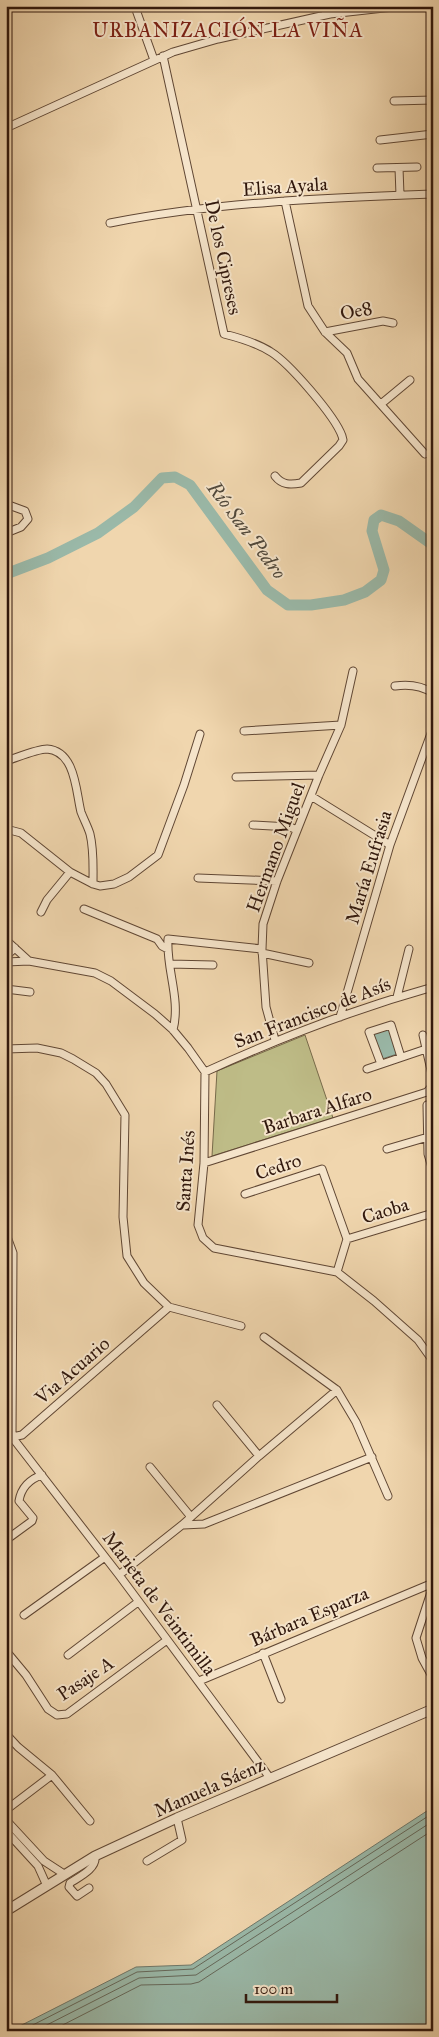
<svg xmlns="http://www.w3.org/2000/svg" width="439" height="2037" font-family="'IM FELL Great Primer',serif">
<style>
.green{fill:#bebc87;stroke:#776a4a}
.water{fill:#9ab9a9;stroke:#70786a}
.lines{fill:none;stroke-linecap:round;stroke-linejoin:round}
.shore{stroke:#65685a;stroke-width:1}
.river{stroke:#9ab9a9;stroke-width:11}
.minor-casing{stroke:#604734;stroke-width:9}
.tertiary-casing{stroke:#604734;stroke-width:11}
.minor{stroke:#f5e4ca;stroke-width:7}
.tertiary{stroke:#f5e4ca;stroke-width:9}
.labels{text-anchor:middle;stroke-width:4;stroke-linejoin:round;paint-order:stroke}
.street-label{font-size:19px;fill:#30170c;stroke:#f5e4ca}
.neighbourhood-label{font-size:20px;letter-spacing:1px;fill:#7a1f14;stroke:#f5e4ca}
.water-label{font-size:20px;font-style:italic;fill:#50483b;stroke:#f5e4ca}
</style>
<rect width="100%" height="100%" fill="#f0d6ae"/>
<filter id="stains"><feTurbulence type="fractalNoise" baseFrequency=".004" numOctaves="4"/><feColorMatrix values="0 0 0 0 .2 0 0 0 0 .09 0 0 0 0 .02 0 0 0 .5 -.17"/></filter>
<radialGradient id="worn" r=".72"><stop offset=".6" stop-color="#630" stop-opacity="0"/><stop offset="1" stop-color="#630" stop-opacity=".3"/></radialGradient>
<path class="green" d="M305,1035L333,1118L212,1156L217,1071Z"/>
<path class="water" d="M388,1027L397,1054L382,1059L372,1032Z
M433,1807L432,2031H10L136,1967L191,1965Z"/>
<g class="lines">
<path class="shore" d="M21,2031L137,1972L193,1969L433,1813
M35,2031L139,1978L196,1975L433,1821
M51,2031L141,1985L191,1984L199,1982L433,1830"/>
<path class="river" d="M6,574L48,558L98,533L134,507L162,478L175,477L190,485L267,590L288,605H311L344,600L365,592L381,580L384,570L372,531L374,520L381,515L399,521L433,545"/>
<g class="minor-casing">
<path id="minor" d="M319,6L330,14
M135,7L154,60
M163,56L224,334C240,338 257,343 271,352C289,363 335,416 342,436L343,440L339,446L301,483C290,485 282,485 275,476
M394,101L433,100
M6,128L173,52L218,39L330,14L402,6
M380,140L433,134
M377,168L417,167
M399,168L400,195
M285,201L308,306L325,332L347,353L358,379L425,454
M110,223C216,202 325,198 433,194
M325,332L383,321L393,323
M381,404L410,380
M6,504L25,511L28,519L21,527L6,533
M395,686C408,684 422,686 433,693
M244,731L341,725
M6,761C16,758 37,749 47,749C76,751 76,793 81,812C84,820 88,827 90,834C94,850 93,868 93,884
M236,777L319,775
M311,796L390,845
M253,825L290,827L297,830
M6,829L21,833L70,872L93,884L100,886L114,884L129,877L158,855L184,785L200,734
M198,878L277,881
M84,909L157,939L162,946L168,949
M41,912L47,900L70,872
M6,940L29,961
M262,953L309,963
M7,955L15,948
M6,962L29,961L95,973L111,981L155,1014L173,1030L188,1048L205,1072L204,1163L198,1225L203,1238L214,1248L337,1272L374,1301L418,1340L433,1361
M170,964L213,965
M6,989L30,992
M397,997L409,949
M340,1017L390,845L433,728
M173,1030C181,999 166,969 168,939L262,949
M423,1035L433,1079
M275,1040L266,1007L262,949L263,924L277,881L319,775L341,725L353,671
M6,1049L37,1048L61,1053L73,1059L96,1073L106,1084L125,1115L123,1217L127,1256L144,1283L169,1307L241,1326
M381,1064L369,1032L391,1025L401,1057
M367,1069L426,1049
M205,1072C279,1038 355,1009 433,987
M427,1105L428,1154L433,1171
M387,1149L428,1137
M204,1163L427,1092L431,1087L433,1080
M245,1194L322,1169L347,1239L337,1272
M6,1234L13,1253L12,1437
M347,1239L433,1213
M264,1337L337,1390L356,1422L388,1496
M217,1405L259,1456
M12,1437L119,1575L270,1778
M12,1437L22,1435L169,1307
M150,1467L191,1517
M183,1525L204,1524L372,1457
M6,1540L32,1521L33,1518L19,1501C21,1488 30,1479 42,1475
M119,1575L182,1525L259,1456L337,1390
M433,1586L416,1638L422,1658L433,1678
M24,1615L105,1557
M6,1651L26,1675L48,1709L57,1715L67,1714L167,1640
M263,1653L281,1699
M68,1655L138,1602
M199,1681L433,1583
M6,1734L18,1747L52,1775L90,1821
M6,1810L52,1775
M6,1820L44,1861L64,1874
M6,1831L38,1866L47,1886
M147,1861L182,1840L177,1818
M89,1888L77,1896L69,1887L70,1883C79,1877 97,1869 95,1856"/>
</g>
<g class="tertiary-casing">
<path id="tertiary" d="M6,1911L95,1856L177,1818L433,1709"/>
</g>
<use href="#minor" class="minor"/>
<use href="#tertiary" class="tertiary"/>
</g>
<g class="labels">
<g class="street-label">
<text transform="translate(285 186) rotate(-4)" y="7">Elisa Ayala</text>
<text transform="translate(224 257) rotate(78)" y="7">De los Cipreses</text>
<text transform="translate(356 310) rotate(-11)" y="7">Oe8</text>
<text transform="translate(275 847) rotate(-70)" y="7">Hermano Miguel</text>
<text transform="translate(368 867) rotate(-73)" y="7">María Eufrasia</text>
<text transform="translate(312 1012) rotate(-21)" y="7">San Francisco de Asís</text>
<text transform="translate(317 1110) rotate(-18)" y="7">Barbara Alfaro</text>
<text transform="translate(278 1166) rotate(-18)" y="7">Cedro</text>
<text transform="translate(185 1171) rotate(-86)" y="7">Santa Inés</text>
<text transform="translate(385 1210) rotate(-17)" y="7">Caoba</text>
<text transform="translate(72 1370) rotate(-41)" y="7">Via Acuario</text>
<text transform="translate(160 1603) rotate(53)" y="7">Marieta de Veintimilla</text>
<text transform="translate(309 1616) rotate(-23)" y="7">Bárbara Esparza</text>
<text transform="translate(85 1678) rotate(-34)" y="7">Pasaje A</text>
<text transform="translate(209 1787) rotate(-24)" y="7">Manuela Sáenz</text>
</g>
<g class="neighbourhood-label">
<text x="228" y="37">URBANIZACIÓN LA VIÑA</text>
</g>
<g class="water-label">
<text transform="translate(247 530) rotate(53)" y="7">Río San Pedro</text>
</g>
</g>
<rect width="439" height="2037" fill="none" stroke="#f0d6ae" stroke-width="25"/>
<rect x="8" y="8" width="424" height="2022" fill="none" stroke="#30170c" stroke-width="2.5"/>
<rect x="12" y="12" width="414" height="2012" fill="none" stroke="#30170c"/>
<path d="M246 1994v8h91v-8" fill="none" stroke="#30170c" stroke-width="2.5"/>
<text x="254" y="1994" font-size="15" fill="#30170c" stroke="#f5e4ca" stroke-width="4" paint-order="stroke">100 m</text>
<rect width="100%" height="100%" filter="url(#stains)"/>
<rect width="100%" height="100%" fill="url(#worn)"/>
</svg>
